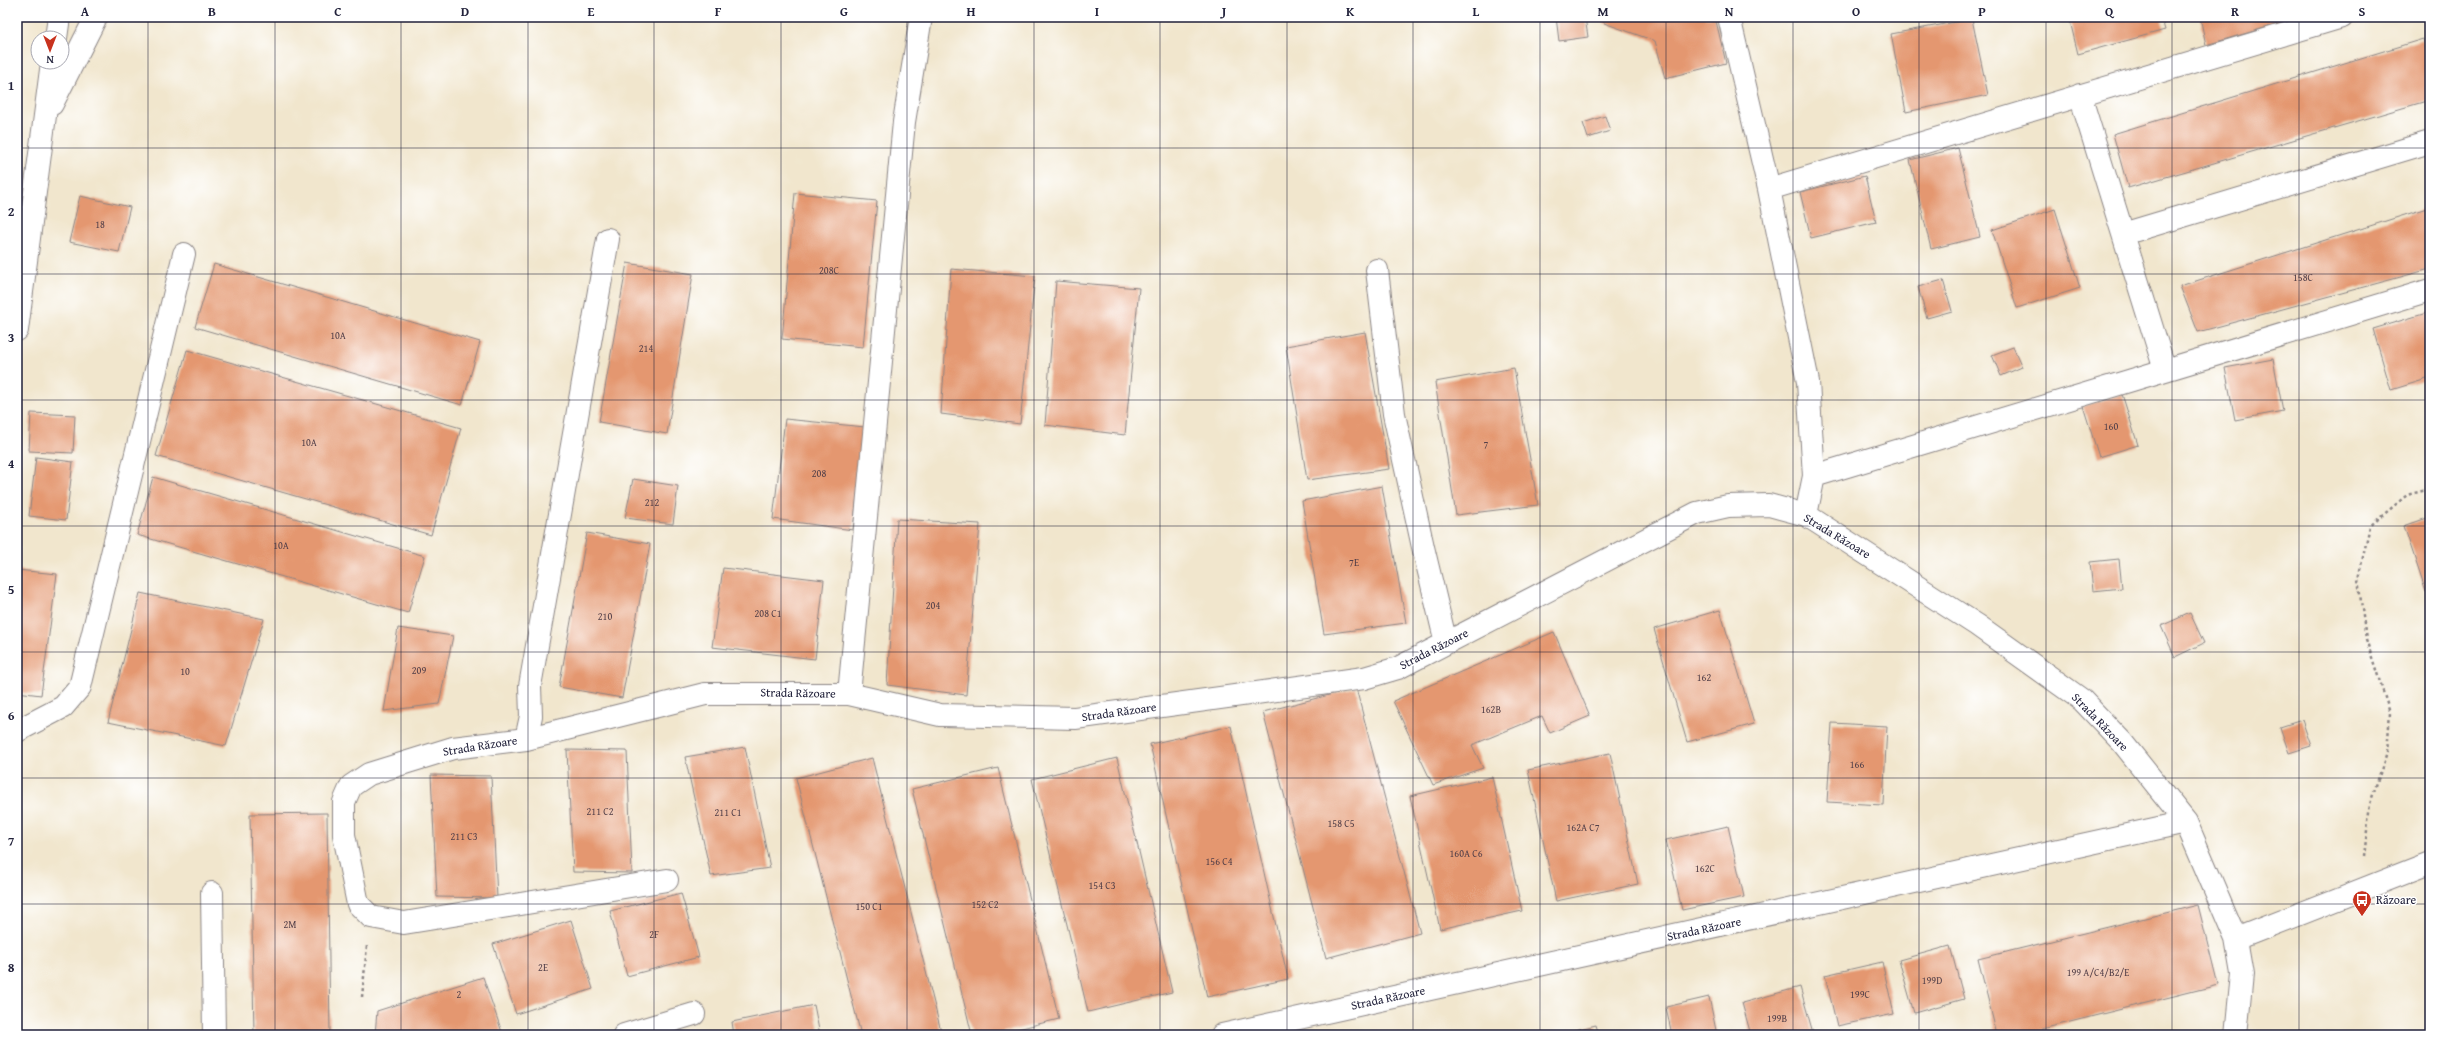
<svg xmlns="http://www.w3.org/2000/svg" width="2447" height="1052" font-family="'Gentium Book Plus',serif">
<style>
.building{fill:#e4976f}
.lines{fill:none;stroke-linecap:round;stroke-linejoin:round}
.minor-casing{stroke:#8a8484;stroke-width:24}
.path{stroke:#8a8484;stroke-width:2.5;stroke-dasharray:3 3;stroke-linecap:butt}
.minor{stroke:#fff;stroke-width:22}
.grid{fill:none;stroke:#22223b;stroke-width:1;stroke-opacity:0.55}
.labels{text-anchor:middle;stroke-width:3;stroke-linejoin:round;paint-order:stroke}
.number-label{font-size:10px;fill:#523f48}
.street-label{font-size:12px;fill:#22223b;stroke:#fff}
.poi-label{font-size:12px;fill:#22223b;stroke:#fff;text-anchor:start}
.neatline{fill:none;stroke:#22223b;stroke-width:1.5}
.grid-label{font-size:13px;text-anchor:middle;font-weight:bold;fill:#22223b}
</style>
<rect width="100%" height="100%" fill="#fff"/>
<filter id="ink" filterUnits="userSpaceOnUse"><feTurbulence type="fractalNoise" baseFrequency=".025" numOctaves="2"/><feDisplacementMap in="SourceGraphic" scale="8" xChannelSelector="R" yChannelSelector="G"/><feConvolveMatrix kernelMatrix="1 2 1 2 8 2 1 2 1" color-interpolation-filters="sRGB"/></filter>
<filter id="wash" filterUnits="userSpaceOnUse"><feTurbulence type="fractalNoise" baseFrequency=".012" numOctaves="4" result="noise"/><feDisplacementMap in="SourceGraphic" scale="16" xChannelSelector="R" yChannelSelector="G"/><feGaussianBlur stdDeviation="0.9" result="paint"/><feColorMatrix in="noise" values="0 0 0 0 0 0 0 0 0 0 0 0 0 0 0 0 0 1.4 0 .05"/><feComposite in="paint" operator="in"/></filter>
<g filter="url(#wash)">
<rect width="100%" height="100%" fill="#f1e6cd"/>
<g id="blocks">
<path class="building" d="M1556,17H1585L1588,37L1559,41Z
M1603,17H1715L1726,63L1665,78L1655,41L1604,23Z
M2069,17H2161L2165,30L2078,54Z
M2200,17H2291L2292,20L2206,45Z
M1972,19L1988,95L1906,112L1891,34Z
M2423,39L2430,65V100L2128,188L2113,134Z
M1605,116L1610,131L1588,138L1583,123Z
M1958,148L1980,237L1931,249L1910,160Z
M1865,176L1876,222L1811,238L1800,192Z
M795,193L877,201L863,347L782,339Z
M80,196L130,207L119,252L69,242Z
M2430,207V269L2198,332L2180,286Z
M2055,209L2080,288L2017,308L1992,230Z
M627,263L693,274L667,434L599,422Z
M214,264L480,342L462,405L195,327Z
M951,269L1035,276L1020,424L941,414Z
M1943,280L1952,311L1927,318L1918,287Z
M1056,281L1139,288L1125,435L1045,425Z
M2430,312V378L2391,390L2373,329Z
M1365,332L1389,469L1307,480L1286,346Z
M2013,347L2022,367L2001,376L1992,355Z
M187,350L461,428L431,535L156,456Z
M2273,359L2283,411L2235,420L2225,368Z
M1514,368L1538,505L1456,515L1435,382Z
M2122,394L2138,445L2099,457L2083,406Z
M31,413L75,415L73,453L29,451Z
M785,419L865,427L853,530L773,519Z
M36,457L73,462L66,520L29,516Z
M153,477L425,556L408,613L137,535Z
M633,479L678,486L673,524L625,518Z
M1382,486L1406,623L1324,634L1302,501Z
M2430,517V591L2426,592L2404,526Z
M897,519L980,524L966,695L887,685Z
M587,533L650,544L622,698L559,687Z
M2119,559L2122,588L2093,591L2090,562Z
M723,568L824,580L815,659L712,647Z
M17,570L57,574L41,695L17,692Z
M140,593L264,619L226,746L108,722Z
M1720,610L1754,724L1687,742L1654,629Z
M2190,613L2204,643L2175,657L2161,626Z
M398,628L453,636L439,704L384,711Z
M1554,632L1590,716L1550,733L1542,716L1472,745L1483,768L1433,785L1393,701Z
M1356,688L1420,933L1326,958L1263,712Z
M2302,720L2311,746L2289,753L2280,727Z
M1832,723L1887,726L1883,805L1827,802Z
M1231,726L1288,979L1207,997L1150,744Z
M745,747L770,868L711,876L685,757Z
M567,750L627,751L632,873L573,872Z
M1610,753L1638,884L1556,901L1528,770Z
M872,758L942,1035H861L796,778Z
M1117,758L1172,992L1088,1012L1032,779Z
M998,768L1059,1019L993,1035H972L912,789Z
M431,775L491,776L497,898L437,897Z
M1492,777L1522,911L1440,929L1410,796Z
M327,813L330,1035H254L250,814Z
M1728,826L1744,897L1682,910L1666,840Z
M681,893L699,957L627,976L610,911Z
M2198,905L2218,985L2018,1035H1997L1978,959Z
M571,920L593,989L516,1014L493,944Z
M1950,946L1964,999L1914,1013L1899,960Z
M1882,962L1894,1014L1837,1026L1825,975Z
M483,977L503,1035H375L377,1011Z
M1800,987L1813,1033L1751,1035L1742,1003Z
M1709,997L1717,1035H1672L1666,1007Z
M814,1005L820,1035H734L732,1022Z
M1596,1025L1599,1035H1558V1034Z"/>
</g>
</g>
<g filter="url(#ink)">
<use href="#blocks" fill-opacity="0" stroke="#8a8484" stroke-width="1"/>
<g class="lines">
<g class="minor-casing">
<path id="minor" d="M1729,17L1769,189L1808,382L1814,476L1806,515
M56,38L59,17
M2080,95L2165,370
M52,104L96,17
M1769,189L2342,17
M2123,234L2430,142
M1377,270L1394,414L1423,547L1446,643
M17,330L52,62
M1814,476L2430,290
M849,694L904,122L921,17
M17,731L63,707L80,687L184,254
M526,739L531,716L530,686L608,239
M667,880L404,923L371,917L358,904L344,835V802L351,786L369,774L453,748L526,739L705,694H849L940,715L1075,718L1364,678L1398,668L1697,513L1728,506L1769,505L1806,515L1977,625L2082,700L2122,742L2186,822L2236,939L2242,974L2236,1035
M212,893L214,1035
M2236,939L2430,863
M624,1035L694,1014
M1222,1035L2186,822"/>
</g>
<path class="path" d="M2364,857L2370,804L2387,752L2390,713L2366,639L2358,579L2370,526L2407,495L2430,489
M362,997L367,946"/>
<use href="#minor" class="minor"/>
</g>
</g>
<path class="grid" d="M148,17V1035M275,17V1035M401,17V1035M528,17V1035M654,17V1035M781,17V1035M907,17V1035M1034,17V1035M1160,17V1035M1287,17V1035M1413,17V1035M1540,17V1035M1666,17V1035M1793,17V1035M1919,17V1035M2046,17V1035M2172,17V1035M2299,17V1035M17,148H2430M17,274H2430M17,400H2430M17,526H2430M17,652H2430M17,778H2430M17,904H2430"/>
<defs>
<g id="bus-pin" transform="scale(1)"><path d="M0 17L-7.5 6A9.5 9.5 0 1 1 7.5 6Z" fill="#c8321e" stroke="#fff"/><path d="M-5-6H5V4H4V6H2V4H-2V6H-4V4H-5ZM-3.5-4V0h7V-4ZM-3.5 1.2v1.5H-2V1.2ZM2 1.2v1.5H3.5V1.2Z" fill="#fff"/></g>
</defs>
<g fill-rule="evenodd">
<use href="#bus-pin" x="2362" y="900"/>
</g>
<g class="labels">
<g class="number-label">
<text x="100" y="228">18</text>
<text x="829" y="274">208C</text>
<text x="2303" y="281">158C</text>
<text x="338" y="339">10A</text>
<text x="646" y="352">214</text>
<text x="2111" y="430">160</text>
<text x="309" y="446">10A</text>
<text x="1486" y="448">7</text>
<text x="819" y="477">208</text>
<text x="652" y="506">212</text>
<text x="281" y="549">10A</text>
<text x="1354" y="566">7E</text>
<text x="933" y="609">204</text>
<text x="768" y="617">208 C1</text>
<text x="605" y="620">210</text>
<text x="419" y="674">209</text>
<text x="185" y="675">10</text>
<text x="1704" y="681">162</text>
<text x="1491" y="713">162B</text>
<text x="1857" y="768">166</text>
<text x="600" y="815">211 C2</text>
<text x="728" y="816">211 C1</text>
<text x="1341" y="827">158 C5</text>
<text x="1583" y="831">162A C7</text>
<text x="464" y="840">211 C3</text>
<text x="1466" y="857">160A C6</text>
<text x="1219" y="865">156 C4</text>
<text x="1705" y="872">162C</text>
<text x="1102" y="889">154 C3</text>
<text x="985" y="908">152 C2</text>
<text x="869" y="910">150 C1</text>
<text x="290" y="928">2M</text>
<text x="654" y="938">2F</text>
<text x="543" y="971">2E</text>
<text x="2098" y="976">199 A/C4/B2/E</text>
<text x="1932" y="984">199D</text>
<text x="459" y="998">2</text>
<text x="1860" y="998">199C</text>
<text x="1777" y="1022">199B</text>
</g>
<g class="street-label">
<text transform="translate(1837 536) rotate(31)" y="4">Strada Răzoare</text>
<text transform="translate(1434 649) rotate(-27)" y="4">Strada Răzoare</text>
<text transform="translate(798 693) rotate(1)" y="4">Strada Răzoare</text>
<text transform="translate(1119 712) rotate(-8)" y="4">Strada Răzoare</text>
<text transform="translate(2100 722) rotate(46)" y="4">Strada Răzoare</text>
<text transform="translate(480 746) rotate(-9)" y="4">Strada Răzoare</text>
<text transform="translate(1704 929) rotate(-12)" y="4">Strada Răzoare</text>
<text transform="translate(1388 998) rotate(-12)" y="4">Strada Răzoare</text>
</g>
<g class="poi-label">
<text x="2376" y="904">Răzoare</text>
</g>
</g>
<rect width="2447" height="1052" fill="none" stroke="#fff" stroke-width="44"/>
<g transform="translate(50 50) rotate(180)"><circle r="19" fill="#ffffff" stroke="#a7a7b1"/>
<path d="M0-3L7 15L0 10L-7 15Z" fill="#c8321e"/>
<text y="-6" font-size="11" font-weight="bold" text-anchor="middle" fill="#22223b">N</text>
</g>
<rect x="22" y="22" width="2403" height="1008" class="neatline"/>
<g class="grid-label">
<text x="85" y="16">A</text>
<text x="212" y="16">B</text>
<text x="338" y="16">C</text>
<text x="465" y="16">D</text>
<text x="591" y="16">E</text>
<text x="718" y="16">F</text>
<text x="844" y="16">G</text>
<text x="971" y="16">H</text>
<text x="1097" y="16">I</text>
<text x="1224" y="16">J</text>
<text x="1350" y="16">K</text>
<text x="1476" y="16">L</text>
<text x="1603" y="16">M</text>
<text x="1729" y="16">N</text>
<text x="1856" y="16">O</text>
<text x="1982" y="16">P</text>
<text x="2109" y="16">Q</text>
<text x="2235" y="16">R</text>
<text x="2362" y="16">S</text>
<text x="11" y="90">1</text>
<text x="11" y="216">2</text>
<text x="11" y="342">3</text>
<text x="11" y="468">4</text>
<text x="11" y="594">5</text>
<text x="11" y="720">6</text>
<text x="11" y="846">7</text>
<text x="11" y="972">8</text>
</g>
</svg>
